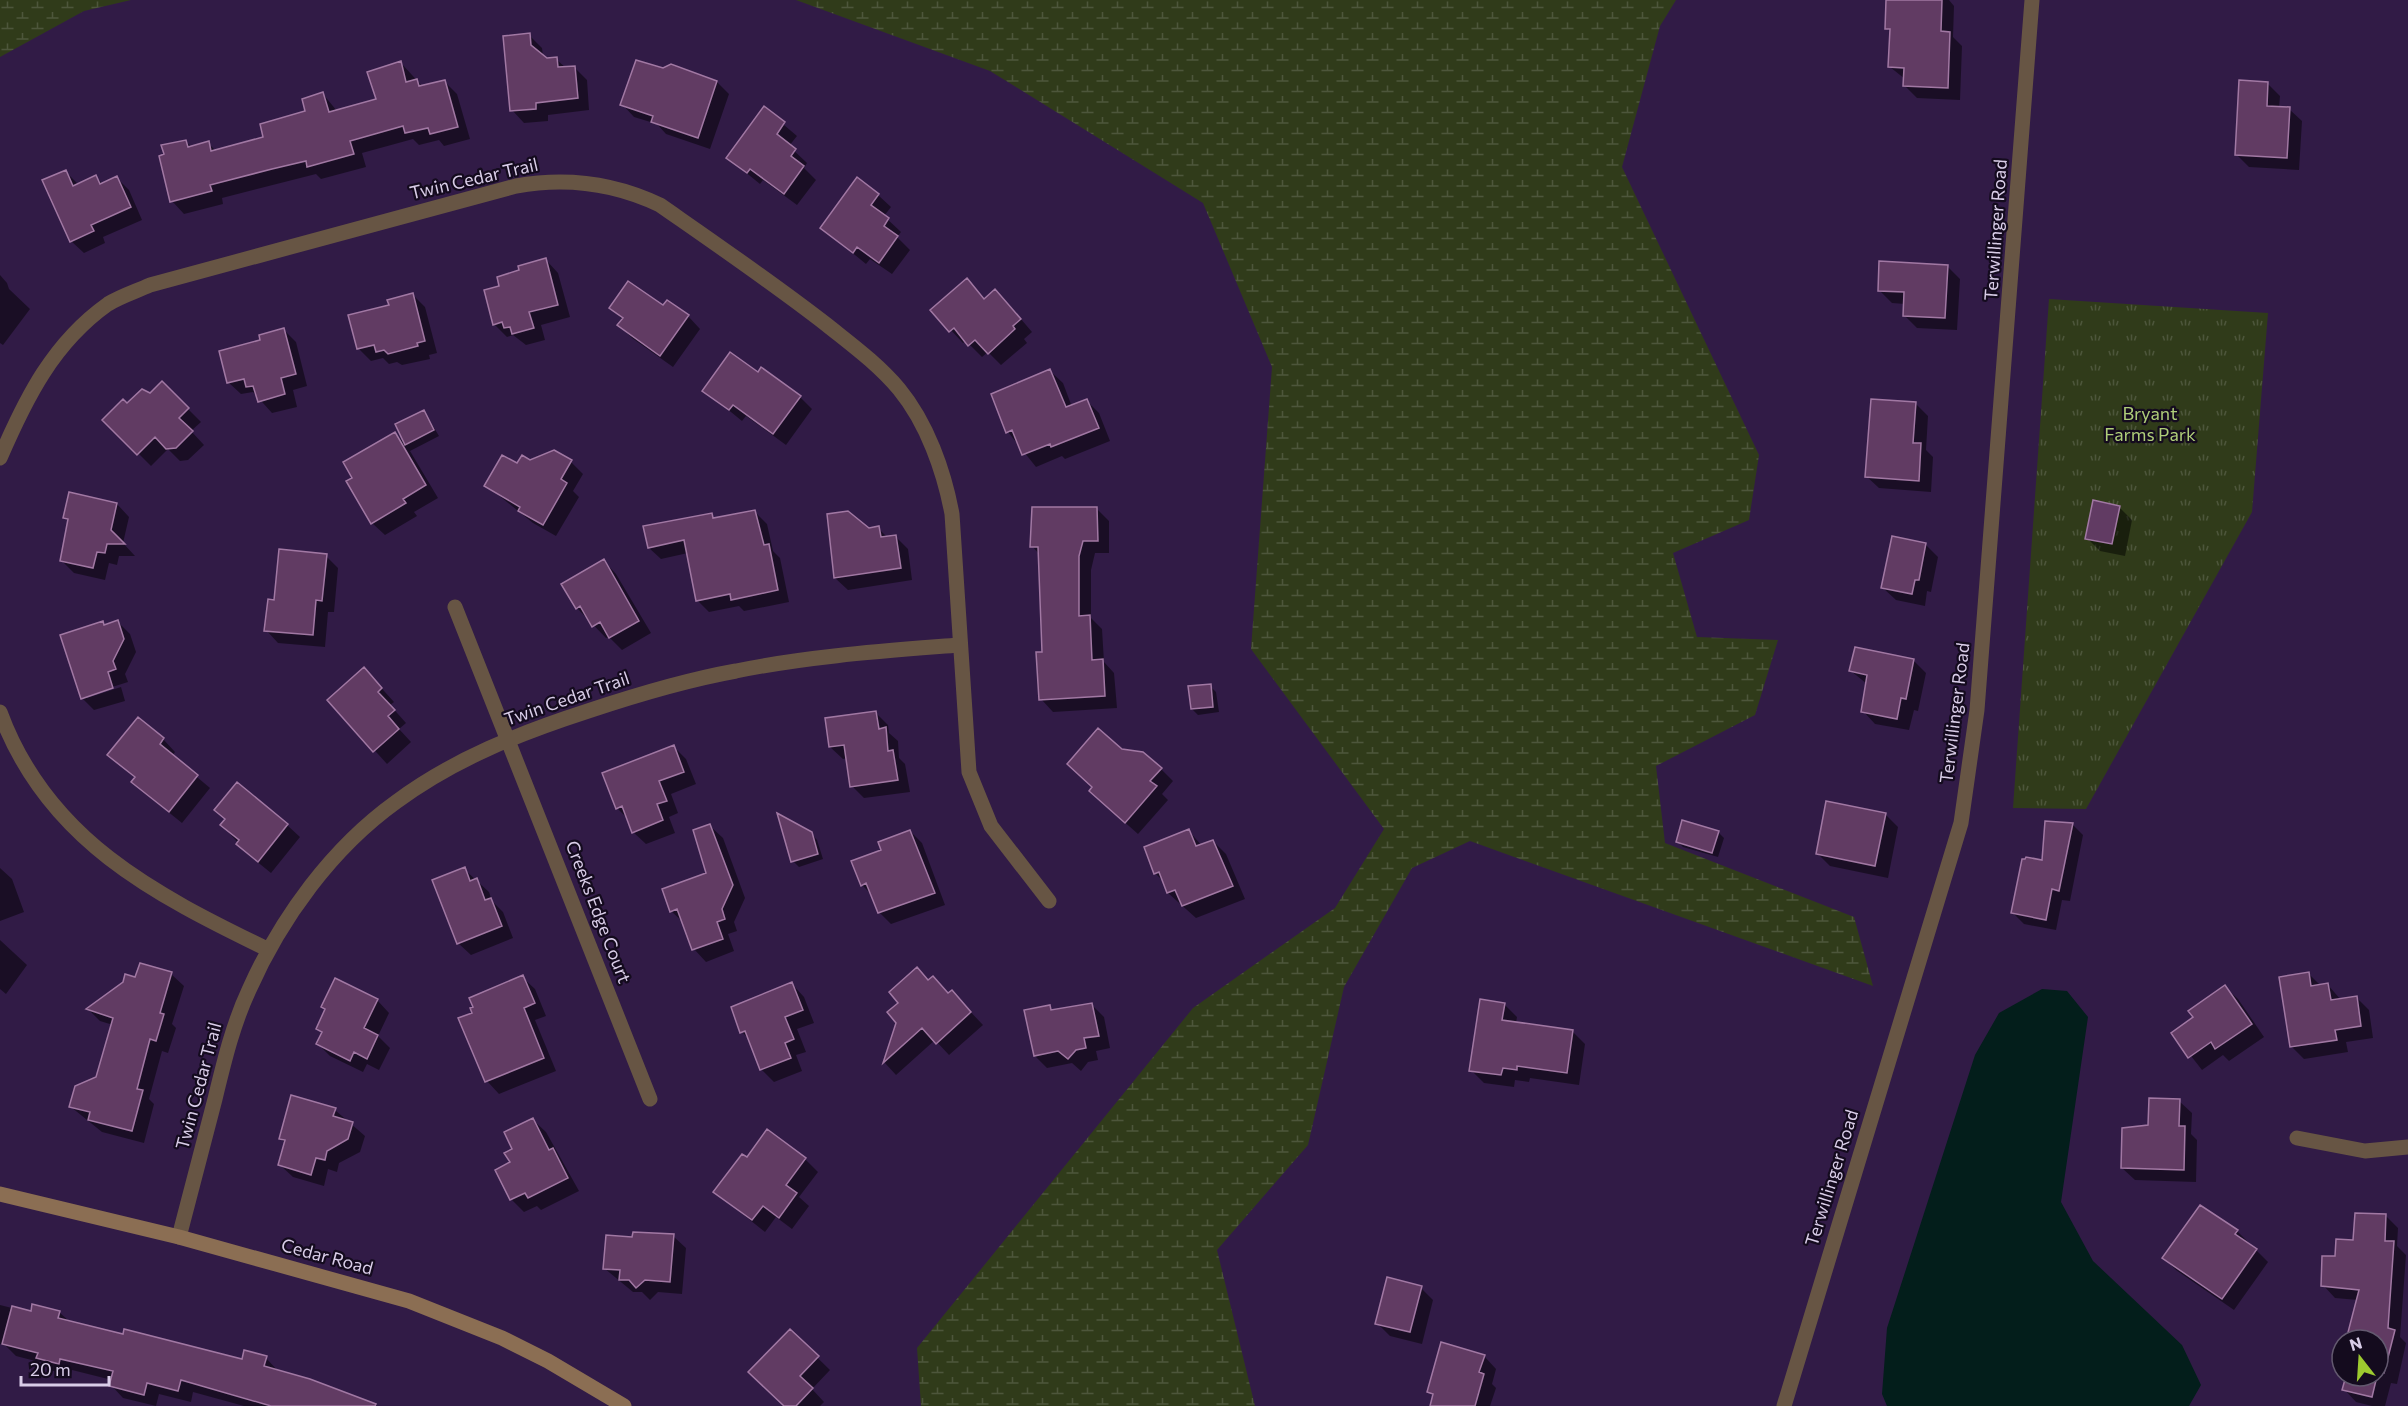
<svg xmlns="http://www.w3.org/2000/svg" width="2408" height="1406" font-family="Commissioner,sans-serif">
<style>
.grass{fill:url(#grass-tufts)}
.wetland{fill:url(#wetland-marsh)}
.water{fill:#031e1b}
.shadow{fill:#0007}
.building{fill:#613b63;stroke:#a178a3;stroke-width:1.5}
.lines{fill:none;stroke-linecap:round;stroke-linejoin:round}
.street{stroke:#675544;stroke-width:15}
.secondary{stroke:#8b6e53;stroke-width:15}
.labels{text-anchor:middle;stroke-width:4.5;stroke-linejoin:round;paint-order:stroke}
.street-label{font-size:18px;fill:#d9cde8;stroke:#140b1e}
.park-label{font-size:18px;fill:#afce79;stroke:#140b1e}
</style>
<defs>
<pattern id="grass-tufts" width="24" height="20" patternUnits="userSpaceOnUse" patternTransform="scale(1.5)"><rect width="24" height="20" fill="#303b1a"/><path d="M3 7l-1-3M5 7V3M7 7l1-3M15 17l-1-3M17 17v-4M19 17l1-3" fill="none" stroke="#4d563b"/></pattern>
<pattern id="wetland-marsh" width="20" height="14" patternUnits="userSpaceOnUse" patternTransform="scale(1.5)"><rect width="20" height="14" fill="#303b1a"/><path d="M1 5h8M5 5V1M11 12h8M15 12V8" fill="none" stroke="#4d563b"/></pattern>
</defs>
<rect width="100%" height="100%" fill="#311b46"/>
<path class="grass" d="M2049,299L2268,313L2252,512L2086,809L2013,808Z"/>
<path class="wetland" d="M0,0H131L84,11L0,57Z
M796,0H1676L1660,26L1622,167L1759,455L1749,520L1673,553L1697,637L1778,640L1755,715L1656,766L1665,843L1854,917L1873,986L1470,841L1412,868L1344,987L1308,1145L1217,1250L1255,1406H921L917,1348L1193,1008L1335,908L1384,829L1251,649L1272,367L1203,203L990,71Z"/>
<path class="water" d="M2042,989L2067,991L2088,1017L2061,1202L2093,1261L2182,1345L2201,1385L2189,1406H1887L1882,1394L1887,1328L1975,1055L1999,1013Z"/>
<path class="shadow" d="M1888,0H1949L1954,6L1953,37L1962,46L1960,100L1917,98L1905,86V79L1890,67L1891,33L1887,28Z
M529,35L542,48L543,56L547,60L556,59L566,68L574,67L587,80L589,110L548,115V121L524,123L512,110Z
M401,63L423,87L444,81L457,94L470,139L444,146L439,140L419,145L413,139L362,153L366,167L321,179L316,174L222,198L223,204L184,214L172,201L185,141L192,147L208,143L217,152L265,138L307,112L323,94L337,111L378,100Z
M717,82L729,94L710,149L666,134L657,124L634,117L622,104Z
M2267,83L2280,96L2279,108L2289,109L2302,121L2299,170L2249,167L2236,154Z
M764,108L797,136L789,146L807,163L804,168L816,180L797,205L763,180L760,184L728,158Z
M66,172L79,185L96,177L103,184L117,178L129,190L142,220L103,237L105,243L84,253L71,241Z
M878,195L891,207L884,216L901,232L897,237L910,250L892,274L870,259L866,264L822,228Z
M546,260L558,273L570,317L541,325L545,340L526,345L513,335L507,337L494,324L501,287Z
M1947,266L1960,279L1957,330L1917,328L1904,315L1905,304L1892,303L1880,291Z
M0,275L7,283L9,289L30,309L3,345L0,343Z
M967,280L985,300L1008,304L1032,332L1024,339L1027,343L1001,365L988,352L982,357L966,341L963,343L932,310Z
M413,295L425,307L437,353L429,355L430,359L402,365L397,362L389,364L383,358L371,361L358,348L390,306Z
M664,307L688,316L700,329L673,367L632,338L619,325L623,320L611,308Z
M283,329L296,342L307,386L293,390L297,407L272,413L253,392L241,394L228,382L262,341Z
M1050,371L1063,383L1072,407L1087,401L1099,413L1110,441L1065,459L1062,456L1036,467L1008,432Z
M758,374L800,397L812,409L786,445L746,416L742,421L704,390Z
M162,383L201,422L191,431L204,445L188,460L180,461L168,449L151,466L105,420L151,395Z
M1915,403L1928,416L1926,450L1933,457L1931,492L1879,488L1866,476Z
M424,411L439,436L410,451L438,498L414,512L417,516L385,535L372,523L354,479L395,433L405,444Z
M530,461L571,462L583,474L573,491L579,497L556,536L533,523L486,485L517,465Z
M117,504L129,517L123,543L135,556H119L117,565L109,563L105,580L74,573L61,560L69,522L65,517Z
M2119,507L2132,520L2125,556L2100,551L2087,538Z
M1097,509L1109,521V553H1095L1091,570V618L1102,629L1104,662L1114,673L1117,708L1053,712L1041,699L1044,653L1040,555L1032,546Z
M755,512L767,524L773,551L780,558L789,602L744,611L739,606L709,612L697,600L688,553L661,559L649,548L711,515L716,519Z
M878,528L888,538L896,537L908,549L912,580L848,590L835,578L869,529Z
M1893,538L1926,545L1938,557L1931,592L1927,591L1925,606L1896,600L1883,588Z
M326,556L338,568L334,612H328L325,647L278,643L266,630L275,602Z
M604,561L616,574L651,633L622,650L609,637L606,638L577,608Z
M118,622L130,634L136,652L125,674L128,682L87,695V698L121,687L125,701L94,710L82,698L103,623L106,626Z
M1913,660L1926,673L1918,711L1914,710L1909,730L1875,724L1863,711L1867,684L1851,671Z
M376,682L394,702L390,705L406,723L399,729L411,742L387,764L329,700Z
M1210,686L1216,692L1219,712L1198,715L1192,709Z
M875,712L888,725L889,733L898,741L899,758L905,764L910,792L864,798L852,786L848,758L843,759L830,747Z
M163,739L175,752L172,756L210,788L182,823L146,794L133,782L136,779L110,755Z
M674,747L686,759L696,784L671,794L678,813L669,817L675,833L646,844L633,832L628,819L617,808Z
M1122,751L1161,769L1173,781L1162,794L1168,800L1138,834L1103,803Z
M1885,814L1898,827L1888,878L1830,866L1818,854Z
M2072,824L2083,835L2070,901L2062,900L2056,930L2024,924L2013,913L2043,861Z
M222,825H287L300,837L271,873L250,856Z
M710,826L723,838L745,898L734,922L737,931L728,934L734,951L706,962L694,949L685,924L671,911L708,874Z
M910,831L922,843L945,905L891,924L879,912L873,896L862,885L883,851Z
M1189,831L1202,846L1213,841L1226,854L1245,899L1196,918L1168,893L1164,882L1155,873Z
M1718,832L1724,838L1718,857L1683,847L1677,841Z
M811,833L817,840L823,859L799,867L793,861Z
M0,868L12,879L24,912L0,921Z
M464,869L489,892L492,901L503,912L513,938L471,955L458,943Z
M0,940L27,965L6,994L0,989Z
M171,974L184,986L172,1024L176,1028L168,1053L162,1051L149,1099L154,1104L144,1143L102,1132L71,1107L98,1079L113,1025L100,1021L88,1009L136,979Z
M2309,974L2321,986L2328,985L2341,1000L2356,997L2369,1010L2373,1038L2346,1042L2348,1052L2304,1059L2291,1046Z
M522,977L535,989L546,1016L535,1020L556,1071L499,1094L487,1081L460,1019L474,1014Z
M929,982L964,1005L983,1025L949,1055L935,1040L896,1075L885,1063L898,1022Z
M792,984L804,997L814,1023L797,1029L806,1052L796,1055L802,1071L774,1082L761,1069L751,1041L742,1032Z
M2225,987L2238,999L2264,1037L2229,1061L2223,1055L2202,1070L2173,1033L2195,1018Z
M377,1000L389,1013L378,1036L390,1048L379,1070L367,1064L363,1072L330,1056L318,1044L323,1033L318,1028Z
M1504,1004L1517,1017L1516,1023L1573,1032L1585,1044L1579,1085L1530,1078L1529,1082L1515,1080L1514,1087L1484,1083L1471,1070Z
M1092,1005L1104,1017L1110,1048L1096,1051L1098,1060L1088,1062L1081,1071L1072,1063L1047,1068L1035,1056L1049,1007L1054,1011Z
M2179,1101L2192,1113L2191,1134L2197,1140L2196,1182L2135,1180L2122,1168L2150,1126Z
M335,1110L365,1136L360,1152L339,1163L337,1172L328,1169L324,1186L293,1177L280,1165L286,1144L280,1138Z
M533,1120L546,1132L579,1191L541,1210L537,1206L524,1212L512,1200L497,1170L512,1163L514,1149Z
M747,1159H805L818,1172L799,1197L809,1206L792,1229L776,1217L765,1232L715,1192Z
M2200,1207L2237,1231L2268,1262L2234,1310L2176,1270L2164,1258Z
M2386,1216L2398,1228L2397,1246L2406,1255L2400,1337L2406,1343L2397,1384L2391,1383L2385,1406H2372L2356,1402L2344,1389L2347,1376H2378V1340H2348L2358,1300L2335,1298L2323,1285L2337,1258Z
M673,1236L686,1248L682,1294L658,1292L650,1300L642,1292H633L604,1268L634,1239Z
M1421,1288L1433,1300L1422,1344L1390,1336L1377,1323Z
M0,1305L32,1313L59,1312L70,1322L243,1361L266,1358L278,1371L377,1406H244L193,1392L191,1402L159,1394L156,1406L123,1398L111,1385L112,1380L72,1370L71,1376L50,1370L43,1363L16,1356L6,1346L0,1344Z
M790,1331L830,1370L812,1389L824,1402L820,1406H786Z
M1484,1356L1496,1369L1492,1384L1496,1388L1490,1406H1431L1434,1397L1429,1391Z"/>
<path class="building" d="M1886,0H1942L1941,31L1950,32L1948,88L1903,86L1904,68L1888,67L1890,29H1885Z
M530,33L531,45L547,58L557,57L558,67L575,66L578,98L536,103V109L510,111L503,36Z
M636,60L663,68L671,64L717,81L698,138L651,122L653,116L620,105Z
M401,61L406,82L417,79L419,86L445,80L458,127L430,134L428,128L405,133L403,126L350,141L354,154L307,167L306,161L272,169L210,185L212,191L170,202L159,156L164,154L161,145L186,140L188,147L209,141L211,151L263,137L260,124L305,111L302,99L323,92L329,112L376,99L367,72Z
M2239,80L2268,82L2267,106L2290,107L2287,158L2235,155Z
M764,106L785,122L777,134L796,149L791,156L804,166L784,194L750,169L747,173L726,158Z
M66,170L73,186L96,175L100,184L117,176L131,207L91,225L94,231L70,242L42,180Z
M857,177L879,194L871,205L889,218L884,226L898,236L879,263L857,247L853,253L820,228Z
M546,258L558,305L529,312L534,328L512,334L510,327L504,328L502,322L493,325L484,290L499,286L497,277L519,270L518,266Z
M1879,261L1948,265L1945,318L1903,316L1904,292L1878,291Z
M967,278L984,299L995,289L1021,319L1013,326L1015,329L988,354L975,340L968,346L954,328L949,332L930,310Z
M628,281L663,305L667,300L689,315L660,356L617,325L623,318L609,308Z
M413,293L425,341L417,343L418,346L388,354L384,350L376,352L374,345L357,349L348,315L389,305L387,300Z
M284,328L296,374L281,378L285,394L258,402L253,386L246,387L244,379L227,383L219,351L260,340L259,335Z
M730,352L758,372L761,367L801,396L773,434L733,405L729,410L702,391Z
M1050,369L1066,407L1087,399L1099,428L1051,447L1050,444L1022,455L1012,430L1006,433L991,394Z
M162,381L189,408L179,418L193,431L176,448L166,449L155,437L137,455L102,420L123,399L127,403L142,389L150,393Z
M1871,399L1916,402L1913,443H1921L1919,481L1865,477Z
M424,410L434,430L405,445L395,424Z
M395,432L426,485L403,499L406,503L371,524L346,481L352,478L343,462Z
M554,450L572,460L561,479L567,483L543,525L518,511L520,507L484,486L502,455L517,463L522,455L530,460Z
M69,492L117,503L111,530L125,544H107L105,553L97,552L93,568L60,561L68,519L63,518Z
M2093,500L2120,506L2112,544L2085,539Z
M1032,507H1097L1098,541H1083L1079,556V616L1090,615L1092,660L1103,659L1105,696L1039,700L1036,652H1042L1038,547H1030Z
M755,510L764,545L769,544L778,590L731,600L730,594L696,601L684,540L648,548L643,526L712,513L713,518Z
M848,511L869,528L879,526L881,537L896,535L901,568L834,578L827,514Z
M1892,536L1926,543L1919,580H1915L1912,594L1881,588Z
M279,549L327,554L322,601L316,600L313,635L264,631L268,599L274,600Z
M604,559L639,621L609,638L600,622L592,627L580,606L576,609L561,584Z
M118,620L124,639L113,661L116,669L108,672L113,688L81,699L60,635L103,621L104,625Z
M1855,647L1914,659L1906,699L1901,698L1897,719L1861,712L1867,675L1849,671Z
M364,667L382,688L378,692L395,710L388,716L399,729L373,752L327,700Z
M1211,684L1213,707L1191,709L1188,686Z
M876,711L879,729L886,727L888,751L893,750L898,780L850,787L844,745L829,747L825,718Z
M138,717L164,738L160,744L198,775L169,812L131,782L135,777L107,755Z
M1098,728L1122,749L1143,752L1162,768L1150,781L1157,786L1125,823L1089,791L1092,787L1067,764Z
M674,745L684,772L659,781L667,801L657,804L663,820L632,833L622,806L616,809L602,773Z
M237,782L288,824L258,862L236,844L239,840L220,825L225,819L214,810Z
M1826,801L1886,813L1875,866L1816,854Z
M777,813L812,832L818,854L791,862Z
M1682,820L1719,831L1712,853L1676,842Z
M2045,821L2073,823L2059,891L2052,889L2046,920L2011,913L2022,859H2025L2026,857L2042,860Z
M710,824L733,885L722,909L725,919L717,922L723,939L692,950L677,909L670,912L662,889L706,873L693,830Z
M1189,829L1196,846L1213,840L1233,886L1182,906L1175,890L1167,893L1159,872L1154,874L1144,847Z
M910,830L935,893L878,913L866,883L861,886L851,861L881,850L878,842Z
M465,867L470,881L477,878L485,900L491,898L502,926L457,944L432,880Z
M140,963L172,972L160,1013L164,1014L156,1041L150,1039L137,1089L143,1090L132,1131L88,1120L90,1112L69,1107L75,1086L96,1077L113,1018L86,1009L123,982L125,974L135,977Z
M917,967L928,980L933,976L948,993L952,990L971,1012L936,1044L922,1028L883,1063L896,1023L887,1012L898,1003L889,992Z
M2309,972L2311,986L2328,983L2331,1000L2357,996L2361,1026L2335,1030L2337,1040L2290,1047L2279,977Z
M523,975L535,1003L524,1008L544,1058L485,1082L458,1018L472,1013L470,1008L473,1007L469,998Z
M335,978L378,999L364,1028L378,1035L367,1059L354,1052L350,1061L316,1044L322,1032L316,1029L325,1009L321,1007Z
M792,982L803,1010L785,1017L794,1039L785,1043L791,1058L760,1070L745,1031L740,1033L731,1007Z
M2225,985L2252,1024L2215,1049L2211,1042L2188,1058L2171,1033L2193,1017L2188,1011Z
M1480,999L1505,1003L1502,1020L1573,1030L1567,1073L1517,1066V1070L1503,1068L1501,1075L1469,1071Z
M1092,1003L1099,1036L1084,1038L1086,1048L1076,1050L1068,1059L1058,1051L1034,1056L1024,1010L1050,1005L1051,1010Z
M291,1095L336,1108L333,1116L353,1122L348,1139L327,1151L325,1160L316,1158L311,1175L278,1165L285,1140L279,1139Z
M2149,1098L2180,1099L2179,1126H2185L2184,1170L2121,1168L2122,1128L2148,1125Z
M533,1118L549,1150L553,1148L568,1178L528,1198L525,1193L510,1200L495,1170L510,1162L504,1153L512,1149L504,1132Z
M767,1129L806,1158L786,1185L797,1193L779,1218L763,1206L752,1220L713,1192L742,1154L747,1157Z
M2200,1205L2238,1230L2235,1234L2257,1249L2222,1299L2162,1258Z
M2355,1213L2386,1214L2385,1241H2394L2388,1328L2395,1330L2384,1373H2378V1340H2346L2359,1290L2321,1286L2322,1256H2335L2336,1239L2353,1240Z
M633,1232L674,1234L670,1282L645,1280L636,1288L629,1280H619L620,1270L603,1269L606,1235L632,1237Z
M1387,1277L1422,1286L1410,1332L1375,1324Z
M32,1304L60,1311L58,1318L123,1334L124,1329L242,1359L244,1350L267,1356L264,1366L310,1379L376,1404L375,1406H271L181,1380L178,1391L147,1383L144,1395L109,1386L113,1371L60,1359L59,1364L36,1358L38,1353L2,1344L12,1306L31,1311Z
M790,1329L819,1356L800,1376L813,1388L796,1406H784L748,1372Z
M1441,1342L1485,1355L1479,1372L1484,1374L1475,1406H1430L1433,1394L1427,1392Z
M2346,1376H2377L2372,1397L2342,1390Z"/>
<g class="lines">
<path class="street" d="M0,458C26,398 53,343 108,304C121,296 137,291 150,285L516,186C566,177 614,183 660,205C716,244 773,283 827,325C852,345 878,364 899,389C927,423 944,471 952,514L969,772L991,826L1049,901
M455,607L650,1099
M0,712C47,840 154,894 269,950
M2297,1138L2365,1151L2408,1147
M179,1237C191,1191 203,1145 215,1099C224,1062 233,1024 249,990C281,918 332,848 396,802C454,759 520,733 588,711C636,695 686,680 736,671C809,656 884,651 959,645
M1784,1406L1961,823L1977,710L2032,0"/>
<path class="secondary" d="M0,1194L179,1237L409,1301L502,1338L548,1361L624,1406"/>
</g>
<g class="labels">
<g class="street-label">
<text transform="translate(474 179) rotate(-13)" y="6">Twin Cedar Trail</text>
<text transform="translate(1996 230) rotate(-86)" y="6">Terwillinger Road</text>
<text transform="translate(567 699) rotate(-19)" y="6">Twin Cedar Trail</text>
<text transform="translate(1955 713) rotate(-83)" y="6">Terwillinger Road</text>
<text transform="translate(598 912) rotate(69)" y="6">Creeks Edge Court</text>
<text transform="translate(199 1086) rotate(-75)" y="6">Twin Cedar Trail</text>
<text transform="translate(1832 1178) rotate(-73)" y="6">Terwillinger Road</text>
<text transform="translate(327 1257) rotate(15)" y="6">Cedar Road</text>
</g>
<g class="park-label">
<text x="2150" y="420">Bryant<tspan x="2150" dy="21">Farms Park</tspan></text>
</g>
</g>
<g transform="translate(2360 1358) rotate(343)"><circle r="28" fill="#140b1e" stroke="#63596f" stroke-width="1.5"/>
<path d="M0-4.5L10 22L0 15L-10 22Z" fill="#9dca2f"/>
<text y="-9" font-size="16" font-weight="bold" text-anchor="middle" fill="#d9cde8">N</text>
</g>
<path d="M21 1376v9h88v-9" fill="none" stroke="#d9cde8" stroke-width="3"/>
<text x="30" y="1376" font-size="18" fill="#d9cde8" stroke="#140b1e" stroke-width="4.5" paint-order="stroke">20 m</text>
</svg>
